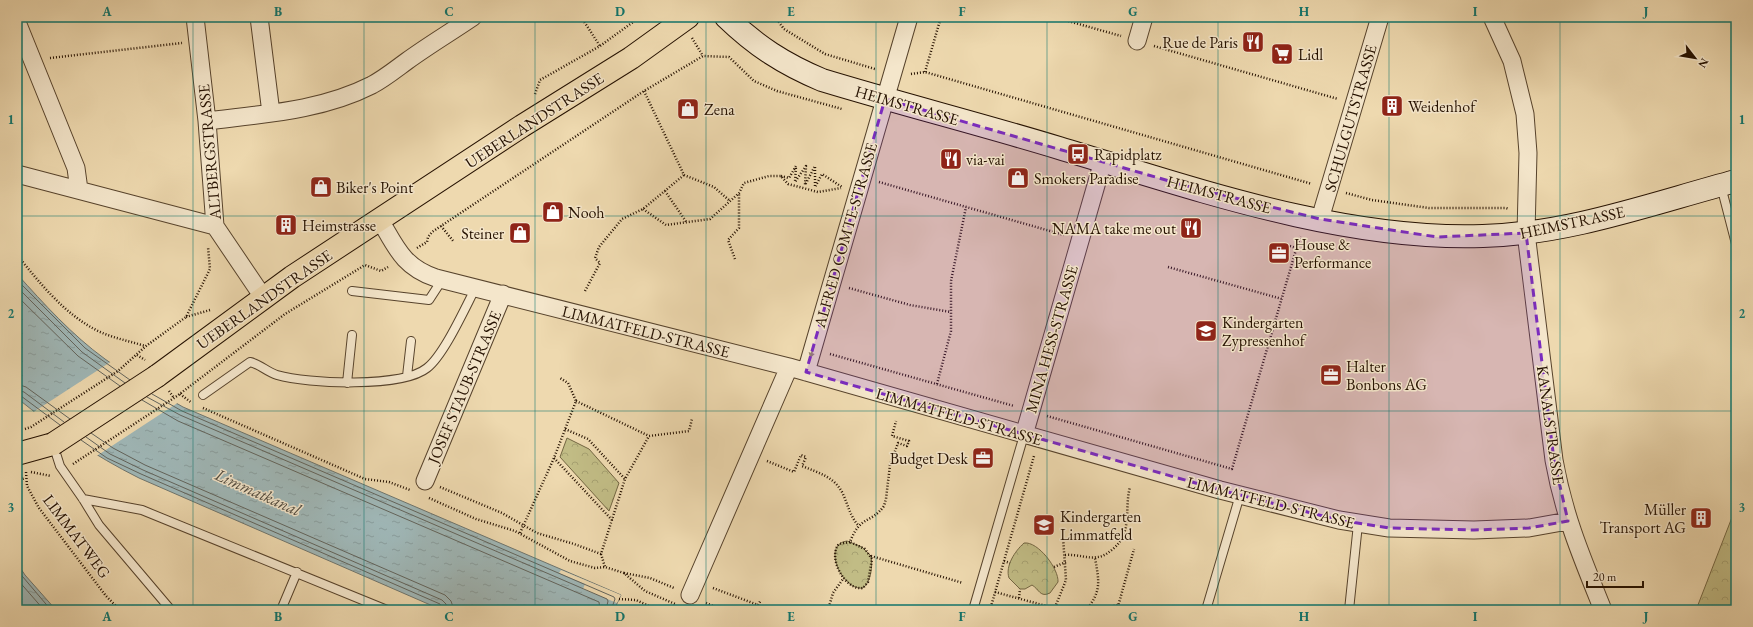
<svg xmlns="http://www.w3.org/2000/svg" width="1753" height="627" font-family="'EB Garamond',serif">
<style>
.park{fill:url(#park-crowns);stroke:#736642}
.water{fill:url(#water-ripples);stroke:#6e756e}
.pier{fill:#eed9af}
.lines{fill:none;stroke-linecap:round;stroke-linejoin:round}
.shore{stroke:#62645c;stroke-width:1}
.lane-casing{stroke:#57432c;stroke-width:10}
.street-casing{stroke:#57432c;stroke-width:19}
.secondary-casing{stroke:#251100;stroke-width:24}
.primary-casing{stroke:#251100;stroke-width:24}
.path{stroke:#251100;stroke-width:2.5;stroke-dasharray:1 2;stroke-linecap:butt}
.lane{stroke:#f4e6cb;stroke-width:8}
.street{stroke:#f4e6cb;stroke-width:17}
.secondary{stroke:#f4e6cb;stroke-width:22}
.primary{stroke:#eed9af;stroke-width:22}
.primary-bridge-casing{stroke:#251100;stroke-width:24;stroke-linecap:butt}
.primary-bridge{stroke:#eed9af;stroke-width:22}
.oneway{fill:#978670}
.marked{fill:#7b2cbf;fill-opacity:0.2;stroke:#7b2cbf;stroke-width:3;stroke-dasharray:8 5;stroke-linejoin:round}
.grid{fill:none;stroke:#0f766e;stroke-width:1;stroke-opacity:0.55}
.labels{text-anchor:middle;stroke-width:3;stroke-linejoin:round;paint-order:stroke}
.poi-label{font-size:16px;fill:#251100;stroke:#f4e6cb;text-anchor:start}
.street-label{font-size:16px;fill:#251100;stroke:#f4e6cb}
.water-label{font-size:17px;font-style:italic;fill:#504b40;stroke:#f4e6cb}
.neatline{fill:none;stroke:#0f766e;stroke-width:1.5}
.grid-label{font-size:13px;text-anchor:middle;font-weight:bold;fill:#0f766e}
</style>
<defs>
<pattern id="park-crowns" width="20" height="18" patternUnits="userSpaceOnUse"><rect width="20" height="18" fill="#c1bc85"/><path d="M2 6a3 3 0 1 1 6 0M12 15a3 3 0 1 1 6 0" fill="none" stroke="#a6a171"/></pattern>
<pattern id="water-ripples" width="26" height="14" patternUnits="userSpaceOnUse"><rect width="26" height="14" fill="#9fb7b7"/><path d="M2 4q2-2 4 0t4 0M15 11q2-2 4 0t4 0" fill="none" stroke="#899c9c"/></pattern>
</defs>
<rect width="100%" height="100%" fill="#eed9af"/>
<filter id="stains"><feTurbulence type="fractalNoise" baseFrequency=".005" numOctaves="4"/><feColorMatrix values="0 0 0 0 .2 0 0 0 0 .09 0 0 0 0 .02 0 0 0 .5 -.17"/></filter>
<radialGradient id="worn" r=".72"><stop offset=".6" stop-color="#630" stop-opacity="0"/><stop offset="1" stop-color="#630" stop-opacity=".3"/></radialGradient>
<path class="park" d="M567,438L589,449L619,483L609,511L560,457Z
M1736,507V610H1696Z
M847,541L862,547L871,556C873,565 871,582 863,588C842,591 821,544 847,541Z
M1024,543C1038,541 1059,569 1058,582L1050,593C1040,598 1039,589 1032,585L1025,589H1020L1009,578C1005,566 1015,551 1024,543Z"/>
<path class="water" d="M17,274C44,304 72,335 105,359C130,377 157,392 183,407L621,595L614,610H442L139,478C95,456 55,429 17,398Z
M17,563L25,575L56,610H17Z"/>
<path class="pier" d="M112,361L179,402L95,457L32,413Z
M561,570L621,595L617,603L583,589L585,584L559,573Z"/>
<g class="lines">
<path class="shore" d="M17,280L85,348L130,380
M17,287L82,352L125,383
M17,296L78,356L120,386
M17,384L26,387L70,419
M17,390L24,392L64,422
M152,394L182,411L614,597L615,599L611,610
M17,396H21L60,425
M147,397L180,415L607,599L608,601L606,610
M142,400L178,421L599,602L600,610
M91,433L113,448L145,465L445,595L451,601L454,610
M86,437L110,454L143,470L442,600L446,604L448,610
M81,440L107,458L141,474L440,604L442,610
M17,570L51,610
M17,579L44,610"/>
<g class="lane-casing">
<path id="lane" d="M1721,186L1736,244
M352,291L429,300L442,280
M407,376L411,341
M347,383L352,335
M203,395L250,362C260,364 267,372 277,375C308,384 402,388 427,368C444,355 465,308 476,287
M53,444L60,466L83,499L99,525L171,610
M83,499L142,510L387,610
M281,610L297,572
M973,610L1024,435
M1206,610L1240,495
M1349,610L1358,524"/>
</g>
<g class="street-casing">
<path id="street" d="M195,17L207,121L215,226L263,297
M259,17L271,113
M1492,17L1512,61L1525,114L1528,153L1526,233L1554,460C1564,516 1582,558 1603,610
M17,22L76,168L79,190
M1137,41L1144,17
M207,121C263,114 321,111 372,85C385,78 396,69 407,61C429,45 451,32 473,17
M17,174L215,226
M1320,219L1380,17
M380,220C396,247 403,267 436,278L789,367L1220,490L1339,520L1389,528L1474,530L1529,528L1568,521
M806,372L909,17
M1024,435L1103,161
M425,481L503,294
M690,595L789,367"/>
</g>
<g class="secondary-casing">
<path id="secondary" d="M726,17C756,46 784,64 822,80C901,104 980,124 1059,148C1193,188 1342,241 1483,236C1569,234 1653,203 1736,181"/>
</g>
<g class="primary-casing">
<path id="primary" d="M157,376L292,277L522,126L631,58L688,17
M17,454L53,444"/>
</g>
<path class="path" d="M581,17L600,46
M775,17L784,29L825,54L875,69
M1054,17L1121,36
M692,38L703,56
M1154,46L1338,99
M50,58L182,43
M925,72L941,17
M911,74L925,72L1312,184
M644,91L684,175L714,187L730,201
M535,94L540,80L600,46L640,17
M781,176L789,178L796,166L795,182L806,166L805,185L815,166V187L822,174L842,187
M879,182L1064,235
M665,191L687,223
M1346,193L1372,200L1429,208H1506L1509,209
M643,209L666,225L710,219L739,193L744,183L769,176H781L788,184L818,192L841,188
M441,226L454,242
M1290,246L1296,248
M417,248L427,242L428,237L432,232L644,91L703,56L729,57L754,81L777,91L842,109
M17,255C40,283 64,314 98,331C113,338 129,341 145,346
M735,259L728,240L739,228V193
M1168,267L1282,299
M849,288L910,305L951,312
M585,291L600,263L595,258L599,247L622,219L643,209L684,175
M186,317L210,310
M830,354L1014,406
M137,355L145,360
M937,384L951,331V281L966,207
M169,391L174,398
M180,394L192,403
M576,401L649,436
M203,408L365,479L389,482L410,490
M1047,416L1232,469L1300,236
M25,429L31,427L118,371L146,346L186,317L210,269L208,247
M565,429L588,439L625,479
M554,458L612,520
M767,461L794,472L801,455L806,457L802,466C819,473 835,477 843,494C848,505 850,516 858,525
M73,464L177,396L285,314L365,265L381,271L388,267
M26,472L27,486L39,508L106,596L120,610
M31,472L51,476
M17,481L25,478
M440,487L502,513L537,533L574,544L601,554L625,479L649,436L689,431L692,419
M429,498L476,519L515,531L570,561L595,568L605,567L624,573L645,591L675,604
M520,533L554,458L576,401L568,383L560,378
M850,542L839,544C827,557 845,591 863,588L868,582L872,559L865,549L850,542C860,515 871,524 884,506L886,499L890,465L898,443L907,446L909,441L892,436L896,421
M601,554L605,567
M1065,555C1078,554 1088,559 1097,557C1103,557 1108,553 1113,549C1133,532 1124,509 1130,487
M871,556L963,583
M1004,561L1010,563
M1054,567L1066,562
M624,573L650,578L674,588
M713,588L758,605L761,600
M995,592L1061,610
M1019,598L1020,589
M619,599L636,600L658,610
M706,603L723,610
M1087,609H1099L1118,605
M828,610L833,593L843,579
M990,610L1034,456
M1054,610L1066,580L1063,537
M1086,610C1102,591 1099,581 1095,558
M1117,610L1134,549"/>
<use href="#lane" class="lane"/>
<use href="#street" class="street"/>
<use href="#secondary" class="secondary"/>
<use href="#primary" class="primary"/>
<g class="primary-bridge-casing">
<path id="primary-bridge" d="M53,444L157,376"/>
</g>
<use href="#primary-bridge" class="primary-bridge"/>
</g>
<defs><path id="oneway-solid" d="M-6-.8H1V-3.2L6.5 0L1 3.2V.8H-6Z"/></defs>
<use class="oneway" href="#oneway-solid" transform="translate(812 352) rotate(107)"/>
<path class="marked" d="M885,99L1183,185L1320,219L1437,237L1526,233L1554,460L1568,521L1529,528L1474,530L1389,528L1339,520L1220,490L806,372Z"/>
<path class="grid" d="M193,17V610M364,17V610M535,17V610M706,17V610M876,17V610M1047,17V610M1218,17V610M1389,17V610M1560,17V610M17,216H1736M17,411H1736"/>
<defs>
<g id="restaurant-square" transform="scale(1.15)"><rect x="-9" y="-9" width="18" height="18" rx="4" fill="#8f2418" stroke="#f4e6cb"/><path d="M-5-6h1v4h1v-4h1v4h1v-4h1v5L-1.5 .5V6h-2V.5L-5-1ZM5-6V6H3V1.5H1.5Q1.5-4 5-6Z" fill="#fff"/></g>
<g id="supermarket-square" transform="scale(1.15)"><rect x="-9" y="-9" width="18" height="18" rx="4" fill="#8f2418" stroke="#f4e6cb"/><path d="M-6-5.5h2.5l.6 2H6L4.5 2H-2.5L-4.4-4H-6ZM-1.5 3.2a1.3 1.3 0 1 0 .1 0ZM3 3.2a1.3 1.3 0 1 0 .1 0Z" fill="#fff"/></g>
<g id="building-square" transform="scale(1.15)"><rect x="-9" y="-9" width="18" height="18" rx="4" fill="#8f2418" stroke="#f4e6cb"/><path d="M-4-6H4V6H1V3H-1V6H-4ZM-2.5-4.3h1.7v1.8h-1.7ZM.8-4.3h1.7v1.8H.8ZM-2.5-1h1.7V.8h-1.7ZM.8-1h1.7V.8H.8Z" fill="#fff"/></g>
<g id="shop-square" transform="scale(1.15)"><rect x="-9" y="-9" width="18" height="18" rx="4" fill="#8f2418" stroke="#f4e6cb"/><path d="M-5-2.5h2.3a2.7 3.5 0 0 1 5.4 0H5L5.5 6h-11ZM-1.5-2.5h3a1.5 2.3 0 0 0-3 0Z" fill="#fff"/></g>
<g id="bus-square" transform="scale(1.15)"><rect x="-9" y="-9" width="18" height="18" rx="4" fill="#8f2418" stroke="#f4e6cb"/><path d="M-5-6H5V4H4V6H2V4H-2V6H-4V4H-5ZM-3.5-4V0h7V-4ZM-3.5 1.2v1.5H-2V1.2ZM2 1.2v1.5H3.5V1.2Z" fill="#fff"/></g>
<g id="office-square" transform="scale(1.15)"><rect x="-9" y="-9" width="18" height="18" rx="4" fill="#8f2418" stroke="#f4e6cb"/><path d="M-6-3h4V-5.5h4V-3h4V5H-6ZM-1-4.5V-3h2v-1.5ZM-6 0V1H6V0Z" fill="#fff"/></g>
<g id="school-square" transform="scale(1.15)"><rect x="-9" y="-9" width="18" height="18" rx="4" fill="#8f2418" stroke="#f4e6cb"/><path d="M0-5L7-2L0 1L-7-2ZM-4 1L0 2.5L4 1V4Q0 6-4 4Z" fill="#fff"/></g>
</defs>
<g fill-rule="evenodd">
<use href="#restaurant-square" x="1253" y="42"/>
<use href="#supermarket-square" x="1282" y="54"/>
<use href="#building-square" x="1392" y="106"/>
<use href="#shop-square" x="688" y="109"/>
<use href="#bus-square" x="1078" y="154"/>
<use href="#restaurant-square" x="951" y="159"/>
<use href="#shop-square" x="1018" y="178"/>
<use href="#shop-square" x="321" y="187"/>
<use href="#shop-square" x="553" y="212"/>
<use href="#building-square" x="286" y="225"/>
<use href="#restaurant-square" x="1191" y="228"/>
<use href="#shop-square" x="520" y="233"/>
<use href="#office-square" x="1279" y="253"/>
<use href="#school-square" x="1206" y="331"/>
<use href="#office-square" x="1331" y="375"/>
<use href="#office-square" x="983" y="458"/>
<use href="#building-square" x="1701" y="518"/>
<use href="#school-square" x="1044" y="525"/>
</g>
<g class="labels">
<g class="poi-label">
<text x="1238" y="48" text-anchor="end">Rue de Paris</text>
<text x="1298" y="60">Lidl</text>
<text x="1408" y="112">Weidenhof</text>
<text x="704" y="115">Zena</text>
<text x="1094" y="160">Rapidplatz</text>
<text x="966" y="165">via-vai</text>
<text x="1034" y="184">Smokers Paradise</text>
<text x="336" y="193">Biker's Point</text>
<text x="568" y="218">Nooh</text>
<text x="302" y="231">Heimstrasse</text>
<text x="1176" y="234" text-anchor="end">NAMA take me out</text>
<text x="504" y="239" text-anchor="end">Steiner</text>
<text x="1294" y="250">House &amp;<tspan x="1294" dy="18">Performance</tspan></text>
<text x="1222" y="328">Kindergarten<tspan x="1222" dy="18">Zypressenhof</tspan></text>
<text x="1346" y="372">Halter<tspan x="1346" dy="18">Bonbons AG</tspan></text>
<text x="968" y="464" text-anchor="end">Budget Desk</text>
<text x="1686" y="515" text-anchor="end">Müller<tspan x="1686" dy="18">Transport AG</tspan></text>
<text x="1060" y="522">Kindergarten<tspan x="1060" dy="18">Limmatfeld</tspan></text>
</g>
<g class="street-label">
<text transform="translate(907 105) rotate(16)" y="6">HEIMSTRASSE</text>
<text transform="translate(1350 118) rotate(-74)" y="6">SCHULGUTSTRASSE</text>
<text transform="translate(534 120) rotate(-33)" y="6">UEBERLANDSTRASSE</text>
<text transform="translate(209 152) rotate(-95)" y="6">ALTBERGSTRASSE</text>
<text transform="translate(1219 194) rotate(15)" y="6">HEIMSTRASSE</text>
<text transform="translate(1572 222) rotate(-12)" y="6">HEIMSTRASSE</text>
<text transform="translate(845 235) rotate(-74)" y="6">ALFRED COMTE-STRASSE</text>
<text transform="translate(264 299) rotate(-35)" y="6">UEBERLANDSTRASSE</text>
<text transform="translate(646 331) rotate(14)" y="6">LIMMATFELD-STRASSE</text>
<text transform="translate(1051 339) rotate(-74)" y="6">MINA HESS-STRASSE</text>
<text transform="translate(464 387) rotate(-67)" y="6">JOSEF STAUB-STRASSE</text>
<text transform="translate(959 416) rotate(16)" y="6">LIMMATFELD-STRASSE</text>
<text transform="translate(1551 425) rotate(82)" y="6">KANALSTRASSE</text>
<text transform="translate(1271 502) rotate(14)" y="6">LIMMATFELD-STRASSE</text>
<text transform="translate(77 536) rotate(53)" y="6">LIMMATWEG</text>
</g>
<g class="water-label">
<text transform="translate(258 492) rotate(24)" y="6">Limmatkanal</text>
</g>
</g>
<rect width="1753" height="627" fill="none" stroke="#eed9af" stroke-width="44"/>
<g transform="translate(1695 58) rotate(121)" stroke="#f4e6cb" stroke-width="3" paint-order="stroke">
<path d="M0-3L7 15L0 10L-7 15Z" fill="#251100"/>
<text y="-6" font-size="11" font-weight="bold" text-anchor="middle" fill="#251100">N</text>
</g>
<path d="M1587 581v6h56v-6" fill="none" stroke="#251100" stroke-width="2"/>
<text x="1593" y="581" font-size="12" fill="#251100" stroke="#f4e6cb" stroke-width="3" paint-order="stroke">20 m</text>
<rect x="22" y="22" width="1709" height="583" class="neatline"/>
<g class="grid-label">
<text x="107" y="16">A</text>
<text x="278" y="16">B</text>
<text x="449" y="16">C</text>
<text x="620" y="16">D</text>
<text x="791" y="16">E</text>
<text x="962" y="16">F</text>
<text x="1133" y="16">G</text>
<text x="1304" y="16">H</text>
<text x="1475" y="16">I</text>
<text x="1646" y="16">J</text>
<text x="11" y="124">1</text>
<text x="1742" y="124">1</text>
<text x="11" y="318">2</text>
<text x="1742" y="318">2</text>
<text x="11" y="512">3</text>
<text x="1742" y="512">3</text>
<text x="107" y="621">A</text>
<text x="278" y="621">B</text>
<text x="449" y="621">C</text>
<text x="620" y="621">D</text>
<text x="791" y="621">E</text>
<text x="962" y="621">F</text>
<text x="1133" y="621">G</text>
<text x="1304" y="621">H</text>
<text x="1475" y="621">I</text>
<text x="1646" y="621">J</text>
</g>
<rect width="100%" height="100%" filter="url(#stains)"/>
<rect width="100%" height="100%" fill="url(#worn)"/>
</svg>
